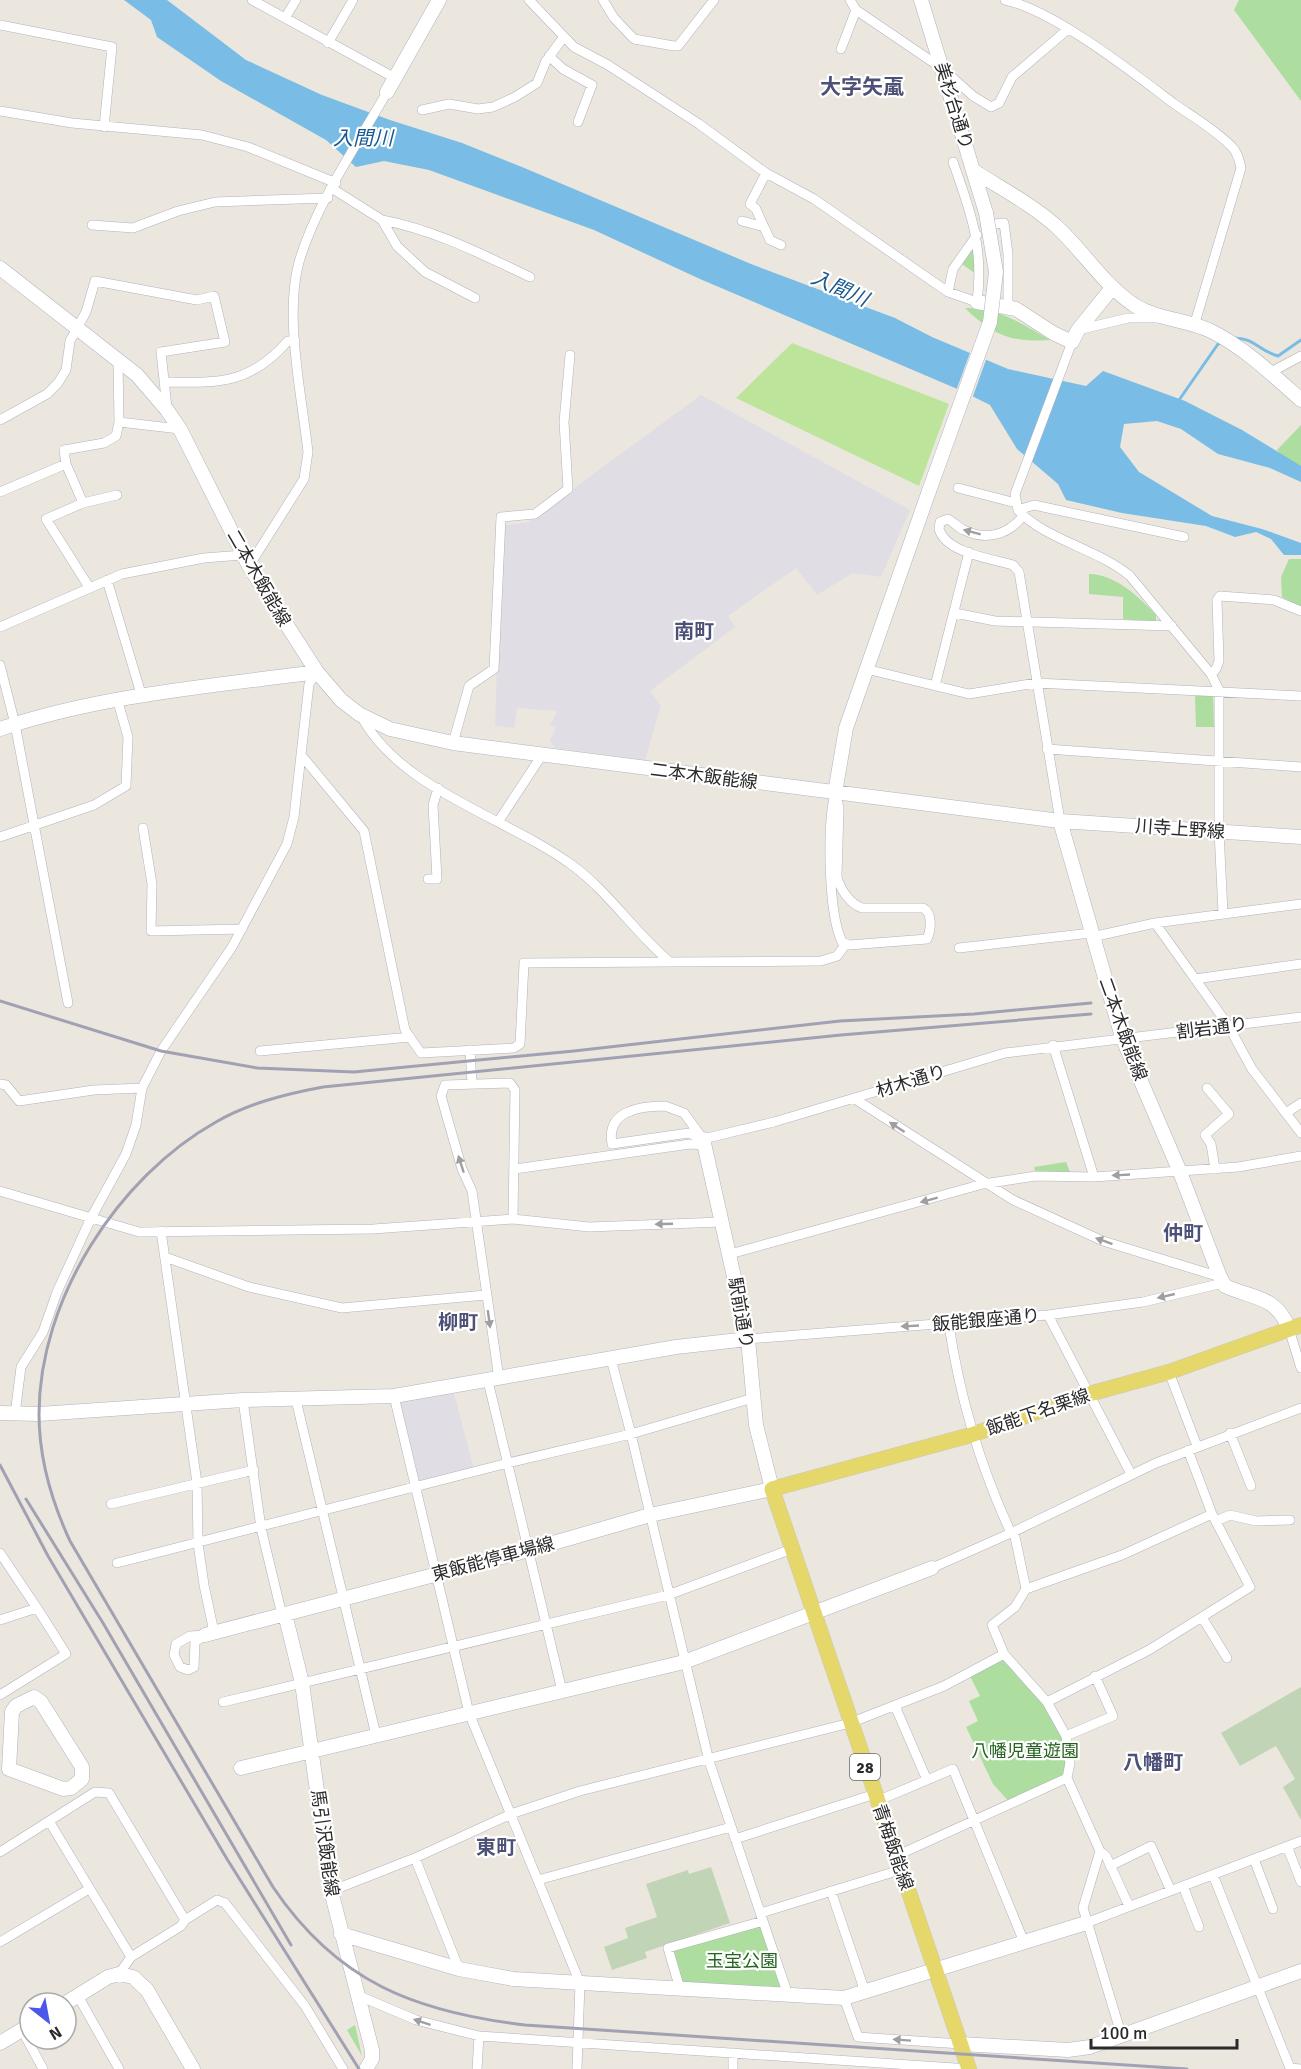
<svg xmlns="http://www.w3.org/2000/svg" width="1301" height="2069" font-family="Signika,'Noto Sans JP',sans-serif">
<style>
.industrial{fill:#e0dee4}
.green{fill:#addd9f}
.cemetery{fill:#c1d4b6}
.pitch{fill:#bde49b}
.water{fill:#79bce5}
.pier{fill:#ebe7de}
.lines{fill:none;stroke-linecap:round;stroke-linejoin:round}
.stream{stroke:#79bce5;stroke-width:3}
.street-casing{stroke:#b1b2bd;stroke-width:10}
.secondary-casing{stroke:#b1b2bd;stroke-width:15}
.primary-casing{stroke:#c8c8c8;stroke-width:16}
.street{stroke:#fff;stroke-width:9}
.secondary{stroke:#fff;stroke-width:14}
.primary{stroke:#e5d769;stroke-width:15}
.rail{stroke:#a1a1b3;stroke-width:3}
.secondary-bridge-casing{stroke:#b1b2bd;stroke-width:15;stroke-linecap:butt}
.secondary-bridge{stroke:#fff;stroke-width:14}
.oneway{fill:#9f9f9f}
.labels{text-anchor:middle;stroke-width:4.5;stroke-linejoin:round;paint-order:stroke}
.shield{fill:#fff;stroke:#6a6a6a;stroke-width:1.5}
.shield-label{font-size:16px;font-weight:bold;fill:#2a2a2a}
.street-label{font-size:18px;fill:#2a2a2a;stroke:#fff}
.park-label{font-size:18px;fill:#266220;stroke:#fff}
.water-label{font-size:20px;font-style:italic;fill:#185990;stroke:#fff}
.neighbourhood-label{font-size:20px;font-weight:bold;fill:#4e5177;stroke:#fff}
.quarter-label{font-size:21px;font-weight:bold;fill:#4e5177;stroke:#fff}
</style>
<rect width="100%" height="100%" fill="#ebe7de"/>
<path class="industrial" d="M701,395L910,510L881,577L853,573L817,595L796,568L728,616L735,627L650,691L661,706L645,760L555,748L550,741L556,727L550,725L557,711L517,708L514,728L495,726L501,526L528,522Z
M454,1393L474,1469L420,1484L400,1401Z"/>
<path class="green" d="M1239,0H1301V101L1234,10Z
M975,244L976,274L962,264Z
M965,308C998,307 1022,324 1050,340C1012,343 992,335 965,308Z
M1301,425V480L1277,450Z
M1289,559H1301V607L1282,597L1281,577Z
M1089,574C1115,574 1139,597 1156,615V623L1123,619V597L1089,594Z
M1213,693L1214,727H1196L1195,694Z
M1066,1162L1072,1177L1036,1176L1034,1167Z
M1004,1654L1026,1676L1066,1736L1067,1778L1012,1805L993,1784L966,1727L978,1721L969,1701L980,1696L969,1674Z
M763,1921L786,1988L680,1989L668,1948Z
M355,2025L362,2056L347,2030Z"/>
<path class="cemetery" d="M1301,1687V1820L1283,1787L1295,1779L1276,1746L1240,1766L1221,1733Z
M711,1867L730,1923L645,1952L647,1958L612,1970L604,1947L628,1938L625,1928L657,1917L646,1884L688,1870L689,1874Z"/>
<path class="pitch" d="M792,343L949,404L919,486L736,398Z"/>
<path class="water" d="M124,0H167L246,60L322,95L390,120L462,143L522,167L751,264L895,318L932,337L1008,369L1086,386L1103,371L1185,401L1242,430L1301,466V482L1270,468L1218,454L1181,429L1157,421L1124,424L1120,447L1139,472L1212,516L1262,529L1301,543V555H1284L1271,539L1256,532L1235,537L1206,526L1122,513L1066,500L1058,484L1017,449L990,405L962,391L700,279L594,230L429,170L384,161L356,167L326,140L221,81L157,37L151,20Z"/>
<path class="pier" d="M971,350L987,357L972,399L956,391Z"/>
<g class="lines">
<path class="stream" d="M1232,338C1254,337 1259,351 1278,356L1301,340
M1177,403L1218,344L1223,342"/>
<g class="street-casing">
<path id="street" d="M252,0L395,78
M529,0L574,47L608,65L699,124L766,173L814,199L948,292L977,302C984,248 971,212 953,162
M603,0L614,18L634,39L674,46H678L714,0
M850,0L856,10L943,69L973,96L991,107L999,103L1012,77L1067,30
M1005,0C1053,10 1132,72 1173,103C1193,117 1216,130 1232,147C1238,153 1239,160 1241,168L1194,326
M285,18L296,0
M0,25L112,47L104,127
M328,43L353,0
M841,49L856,10
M549,56L563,69L592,85L578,122
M422,110L449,104L478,109L493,107L515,97L537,83L546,61L563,38
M0,111L72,123L202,135L248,147L336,183
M333,189L382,220L397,246L425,272L475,298
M382,220C435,230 481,254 530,277
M742,221L764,227L770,240L781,245
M92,225L133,228L178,211L215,202L328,198
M985,225L1004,223L1008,254V306
M764,227L756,209L750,204L766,173
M948,292L953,269L977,235
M1078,330L1128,318H1158
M1072,342L1015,494L1018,510C1044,539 1098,549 1130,576L1211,674L1219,690V831L1223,913
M1271,372L1301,356
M164,382C219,383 249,385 288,341L295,340
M0,420L47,394L58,383L66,370L70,341L86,312L95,281L197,300L214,296L225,342L161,352L167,408
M119,422L180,429
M958,488L1016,503
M0,492L66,464
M83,503L117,495
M1018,510L1034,505L1184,537
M1023,516C1008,535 986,541 964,530C958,528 954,522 948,519L940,522L939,529C946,553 992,559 1013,565L1019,572L1060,821
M249,566L304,479L308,452C302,397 284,316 299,262C316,204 357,145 387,92
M107,580L142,697
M89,587L46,519L83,503L66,464L64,450L104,443L116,436L119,422L118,360
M955,613L995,621L1172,626
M0,627L122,574L204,558L243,555
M0,665L15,724L68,1003
M866,669L969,694L1036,683L1301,696
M1211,674L1216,669L1219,661L1217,600L1220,596L1274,600L1301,611
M935,686L969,552
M360,714C398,789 506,817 572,865C609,892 635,933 670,962L821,961L837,956L845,945
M453,743L469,686L494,669L501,517L535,514L568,489L564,422L570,355
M1047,749L1301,767
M302,756L364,831L405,1030L421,1053L514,1048L520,1044L524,963L670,962
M835,793L839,808L837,877C840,889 850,904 862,908H923C933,913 931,930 927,939L849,945L842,942C828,912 827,825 835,793Z
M498,822L542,755
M143,828L152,884L151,931L242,929
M0,837L94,805L126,786L128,737L118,702
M428,879H437L433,805L438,788
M1155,923L1228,1025L1252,1069L1301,1133
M1092,937L1155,923L1301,904
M959,948L1091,933
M1195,979L1301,964
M1053,1045L1094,1177
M470,1050L472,1083
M260,1051L410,1037
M0,1084L6,1085L19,1101L94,1090L142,1088
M1207,1088L1229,1114L1205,1135L1211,1144L1215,1169
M855,1099L1013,1200L1103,1241L1220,1277
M665,1106L684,1113L703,1139L689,1133L612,1144C606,1111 639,1106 665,1106Z
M1286,1113L1301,1103
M703,1139L774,1122L1005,1053L1301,1017
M515,1169L690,1144L704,1145
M0,1191L139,1232L373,1229L513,1219L589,1227L722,1222
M161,1231L197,1483L198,1543L204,1585L214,1632
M730,1254L983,1184L1036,1176L1094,1177L1238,1167L1301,1156
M165,1257L249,1287L342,1308L486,1295
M1048,1315L1131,1474
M949,1325C960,1399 980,1466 1011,1533
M1289,1329L1301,1368
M748,1339L1048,1315L1143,1302L1223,1283
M611,1359L631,1434L709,1761L788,1995
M1169,1372L1197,1446
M499,1379L472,1191L462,1169L441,1096L445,1085L510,1083L515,1090L513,1219
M488,1381L562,1691
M394,1396L469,1713L580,1983L577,2069
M243,1400L261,1528L282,1615
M296,1400L376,1735
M15,1414L21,1367L43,1332L57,1292L91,1218L126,1154L136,1125L142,1088L161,1051L232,947L287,844L294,817L309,684L317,672
M1230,1433L1251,1486
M111,1504L254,1470
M1216,1521L1230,1515L1256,1521L1290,1520
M1014,1532L1026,1589
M0,1553L37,1608
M117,1563L508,1463L631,1434L753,1398
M932,1568L1011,1533L1156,1463L1301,1408
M1203,1619L1227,1658
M0,1620L37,1608L66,1654L0,1695
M205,1635L195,1642L194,1667L188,1670L180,1667L174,1655L176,1644L190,1636Z
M223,1702L668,1595L792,1549
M1047,1702L1149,1650L1250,1587L1212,1514
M895,1706L927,1780
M1066,1736L1113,1716L1095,1676
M1067,1778L1100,1851L1083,1908L1122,2037
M877,1801L953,1769L1024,1942
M49,1821L131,1957
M735,1839L875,1794
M1287,1846L1301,1882
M1100,1851L1106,1856L1129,1906
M0,1852L95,1792L109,1793L185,1920L217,1900L225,1903L305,2006L343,2069
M896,1856L1067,1778L1070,1763L1066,1736L1047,1702L1004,1654L992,1625L1015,1607L1026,1589L1122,1555L1212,1514L1188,1450
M415,1858L459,1969
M1254,1859L1273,1909
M1110,1866L1151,1846L1171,1891
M1213,1875L1290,2068L1301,2069
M538,1880L731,1827
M1183,1886L1199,1927
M331,1891L415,1858L511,1814L580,1791L850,1723L944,1686L1004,1654
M831,1891L865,1992
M761,1913L900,1870
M1086,1923L1301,1841
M0,1942L89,1889
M119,1974L131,1957L181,1926L185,1920
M680,1989L668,1948L763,1921
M357,1995L416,2020L479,2036L970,2069
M78,1996L119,2069
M844,1998L858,2037L961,2044
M22,2030L43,2069
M477,2069L479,2036
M733,2069V2053"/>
</g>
<g class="secondary-casing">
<path id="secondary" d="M921,0L986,213
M387,92L439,0
M974,171C1002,189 1033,205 1057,227C1084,252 1103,284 1134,305C1158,320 1186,319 1211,331C1245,348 1273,375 1301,400
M0,268L137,375L167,410L180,429L249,566L317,672L341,700L359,714L390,729L453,743L1060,821L1122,1037L1180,1172L1220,1277L1225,1286C1253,1299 1276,1295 1289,1329
M977,302L1016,309L1053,333L1072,342L1078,330L1112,288
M0,729C101,695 212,686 317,672
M835,793L846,728L929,491
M1060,821L1301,837
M0,1413L39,1414L243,1400L394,1396L676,1347L748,1339
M285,1614L302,1683L331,1891L372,2050V2059L366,2069
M205,1635L529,1550L650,1515L772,1489L756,1425L748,1339L703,1139
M34,1697L41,1702L82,1767V1779L71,1788L63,1789L9,1769L12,1712L16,1706Z
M241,1768L684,1662L932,1568
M341,1934L459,1969L513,1979L844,1998L1086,1923
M66,2003L108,1977L119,1974L133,1977L147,1990L193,2069
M0,2043L30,2025
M961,2044L1068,2050L1090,2047L1301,1971"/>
</g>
<g class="primary-casing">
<path id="primary" d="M969,2069L772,1489L971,1435L1089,1394L1169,1372L1301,1325"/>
</g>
<use href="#street" class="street"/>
<use href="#secondary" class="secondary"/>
<use href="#primary" class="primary"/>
<path class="rail" d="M0,1001L161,1051L257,1068L354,1072L574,1051L840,1021L974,1014L1091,1003
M1091,1014L841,1035L323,1087C286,1094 249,1103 216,1122C118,1177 39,1299 39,1414C39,1459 51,1500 70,1541L273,1887C337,1982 415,2012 525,2025L1187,2069
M0,1465L48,1556L227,1859L359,2069
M26,1499L103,1623L291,1945"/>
<g class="secondary-bridge-casing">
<path id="secondary-bridge" d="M929,491L990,322L996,272L986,213"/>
</g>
<use href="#secondary-bridge" class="secondary-bridge"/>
</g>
<defs><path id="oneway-solid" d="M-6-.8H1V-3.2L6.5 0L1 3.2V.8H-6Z" transform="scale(1.5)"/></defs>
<g class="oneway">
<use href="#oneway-solid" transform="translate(972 532) rotate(-165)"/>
<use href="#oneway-solid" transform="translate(897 1127) rotate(-147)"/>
<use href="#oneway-solid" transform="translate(461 1164) rotate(-108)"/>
<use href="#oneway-solid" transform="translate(1121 1175) rotate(177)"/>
<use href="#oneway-solid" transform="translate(929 1200) rotate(165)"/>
<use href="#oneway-solid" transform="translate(664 1224) rotate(178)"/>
<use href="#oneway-solid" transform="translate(1104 1241) rotate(-160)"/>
<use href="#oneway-solid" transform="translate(1166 1296) rotate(167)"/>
<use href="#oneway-solid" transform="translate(489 1319) rotate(82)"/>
<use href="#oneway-solid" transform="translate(910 1326) rotate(177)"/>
<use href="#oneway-solid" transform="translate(422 2022) rotate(-162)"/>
<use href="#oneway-solid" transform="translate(902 2040) rotate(-176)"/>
</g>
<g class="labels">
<rect class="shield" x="850" y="1754" width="30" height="26" rx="4.5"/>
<g class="shield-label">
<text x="865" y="1773">28</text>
</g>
<g class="street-label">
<text transform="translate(954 106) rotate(73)" y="6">美杉台通り</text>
<text transform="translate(259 578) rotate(60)" y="6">二本木飯能線</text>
<text transform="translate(704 776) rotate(7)" y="6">二本木飯能線</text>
<text transform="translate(1180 829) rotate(4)" y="6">川寺上野線</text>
<text transform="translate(1212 1028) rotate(-7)" y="6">割岩通り</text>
<text transform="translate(1123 1029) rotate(70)" y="6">二本木飯能線</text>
<text transform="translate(911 1081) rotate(-17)" y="6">材木通り</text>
<text transform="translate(741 1313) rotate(80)" y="6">駅前通り</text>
<text transform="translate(986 1320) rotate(-5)" y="6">飯能銀座通り</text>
<text transform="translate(1038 1412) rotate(-19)" y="6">飯能下名栗線</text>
<text transform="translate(493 1559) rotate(-15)" y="6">東飯能停車場線</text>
<text transform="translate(325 1843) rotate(82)" y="6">馬引沢飯能線</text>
<text transform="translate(893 1847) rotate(71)" y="6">青梅飯能線</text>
</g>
<g class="park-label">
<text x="1025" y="1757">八幡児童遊園</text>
<text x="742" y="1967">玉宝公園</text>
</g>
<g class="water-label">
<text x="363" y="145">入間川</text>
<text transform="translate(840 288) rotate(24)" y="7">入間川</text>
</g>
<g class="neighbourhood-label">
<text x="694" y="638">南町</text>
<text x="1183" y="1240">仲町</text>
<text x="458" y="1329">柳町</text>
<text x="1153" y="1769">八幡町</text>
<text x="496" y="1854">東町</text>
</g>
<g class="quarter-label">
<text x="862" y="94">大字矢颪</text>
</g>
</g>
<g transform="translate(48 2021) rotate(149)"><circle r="28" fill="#ffffff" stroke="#aaaaaa" stroke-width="1.5"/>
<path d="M0-4.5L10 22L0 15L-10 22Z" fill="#4b56eb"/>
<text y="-9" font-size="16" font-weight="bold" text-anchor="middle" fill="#2a2a2a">N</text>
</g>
<path d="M1091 2039v9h146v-9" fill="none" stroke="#2a2a2a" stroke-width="3"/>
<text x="1100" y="2039" font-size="18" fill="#2a2a2a" stroke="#ffffff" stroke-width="4.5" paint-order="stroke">100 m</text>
</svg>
